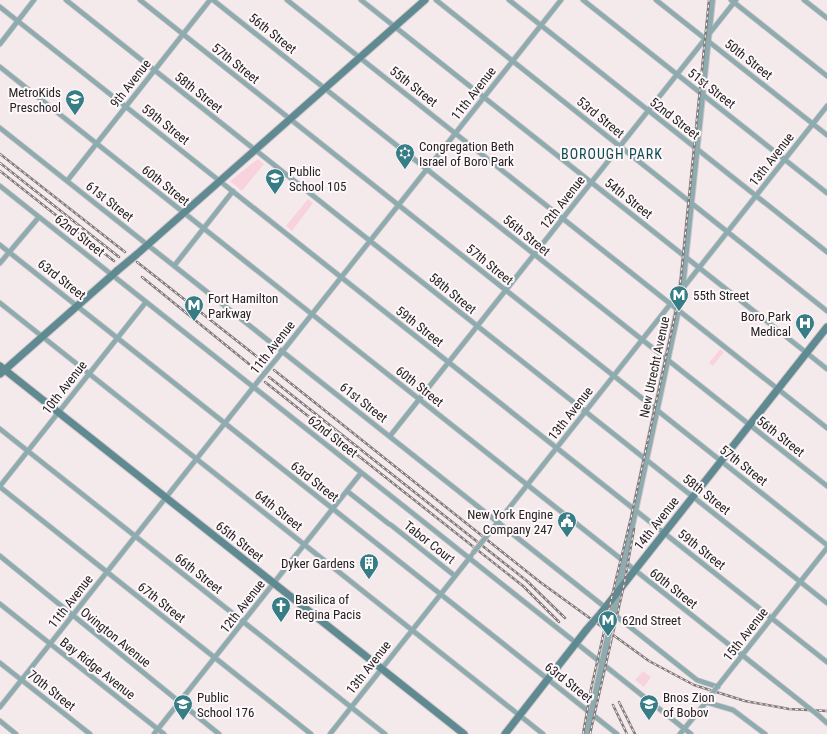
<svg xmlns="http://www.w3.org/2000/svg" width="827" height="734" font-family="'Roboto Condensed',sans-serif">
<style>
.green{fill:#f8d3dd}
.lines{fill:none;stroke-linecap:round;stroke-linejoin:round}
.minor-casing{stroke:#cfc6c8;stroke-width:6}
.tertiary-casing{stroke:#cfc6c8;stroke-width:8}
.secondary-casing{stroke:#cfc6c8;stroke-width:9}
.minor{stroke:#8eabaf;stroke-width:4.5}
.tertiary{stroke:#8eabaf;stroke-width:6}
.secondary{stroke:#5f8a91;stroke-width:7}
.rail-casing{stroke:#817b7c;stroke-width:2.5}
.rail{stroke:#fef8fa;stroke-width:1;stroke-dasharray:3;stroke-linecap:butt}
.minor-bridge-casing{stroke:#cfc6c8;stroke-width:6;stroke-linecap:butt}
.tertiary-bridge-casing{stroke:#cfc6c8;stroke-width:8;stroke-linecap:butt}
.secondary-bridge-casing{stroke:#cfc6c8;stroke-width:9;stroke-linecap:butt}
.minor-bridge{stroke:#8eabaf;stroke-width:4.5}
.tertiary-bridge{stroke:#8eabaf;stroke-width:6}
.secondary-bridge{stroke:#5f8a91;stroke-width:7}
.labels{text-anchor:middle;stroke-width:4;stroke-linejoin:round;paint-order:stroke}
.street-label{font-size:13px;fill:#262324;stroke:#fef8fa}
.poi-label{font-size:13px;fill:#262324;stroke:#fef8fa;text-anchor:start}
.neighbourhood-label{font-size:14px;letter-spacing:1px;fill:#0e4c53;stroke:#fef8fa}
</style>
<rect width="100%" height="100%" fill="#f4eaec"/>
<path class="green" d="M258,159L264,164L242,191L230,181Z
M308,199L313,203L292,231L286,226Z
M720,349L724,352L713,366L709,363Z
M643,671L651,677L644,687L635,680Z"/>
<g class="lines">
<g class="minor-casing">
<path id="minor" d="M66,0L827,603
M140,0L827,545
M213,0L827,486
M287,0L827,428
M361,0L827,369
M436,0L827,311
M509,0L827,252
M583,0L827,193
M656,0L827,135
M731,0L827,76
M804,0L827,18
M0,7L827,662
M0,44L34,0
M0,67L809,708
M0,128L697,680L718,687
M67,181L210,0
M0,186L691,734
M0,245L617,734
M0,263L39,217
M174,266L233,191
M0,303L543,734
M278,357L561,0
M0,429L385,734
M390,436L736,0
M0,486L146,302
M0,487L311,734
M347,491L389,524
M391,525L455,576
M494,527L827,106
M0,556L219,734
M0,604L164,734
M0,663L90,734
M717,687L827,548
M706,702L733,710L765,734
M0,707L259,380
M818,715L827,723
M0,721L16,734
M154,734L361,473
M330,734L471,556
M680,734L707,701"/>
</g>
<g class="tertiary-casing">
<path id="tertiary" d="M611,623L677,314L683,279L712,0
M587,734L607,642"/>
</g>
<g class="secondary-casing">
<path id="secondary" d="M136,255L425,0
M0,366L464,734
M0,374L118,270
M601,613L827,327
M505,734L587,629"/>
</g>
<use href="#minor" class="minor"/>
<use href="#tertiary" class="tertiary"/>
<use href="#secondary" class="secondary"/>
<g class="rail-casing">
<path id="rail" d="M0,154L125,252
M0,163L119,257
M0,171L114,261
M137,262L265,363
M142,277L249,364
M274,370L540,582L649,661L694,685L745,701L789,709L827,711
M269,377L527,581L565,618
M265,382L523,586L559,622
M619,702L635,734
M613,705L627,734
M583,734L591,689L615,583L631,518L679,297L709,0
M590,734L624,585L634,529"/>
</g>
<use href="#rail" class="rail"/>
<g class="minor-bridge-casing">
<path id="minor-bridge" d="M259,380L278,357
M473,553L494,527
M707,701L717,687
M809,708L818,715"/>
</g>
<g class="tertiary-bridge-casing">
<path id="tertiary-bridge" d="M607,642L611,623"/>
</g>
<g class="secondary-bridge-casing">
<path id="secondary-bridge" d="M118,270L136,255
M587,629L601,613"/>
</g>
<use href="#minor-bridge" class="minor-bridge"/>
<use href="#tertiary-bridge" class="tertiary-bridge"/>
<use href="#secondary-bridge" class="secondary-bridge"/>
</g>
<defs>
<g id="school-pin" transform="scale(1)"><path d="M0 17L-7.5 6A9.5 9.5 0 1 1 7.5 6Z" fill="#367d86" stroke="#fef8fa"/><path d="M0-5L7-2L0 1L-7-2ZM-4 1L0 2.5L4 1V4Q0 6-4 4Z" fill="#fff"/></g>
<g id="synagogue-pin" transform="scale(1)"><path d="M0 17L-7.5 6A9.5 9.5 0 1 1 7.5 6Z" fill="#367d86" stroke="#fef8fa"/><path d="M0-6.5L5.6 3.2H-5.6ZM0 6.5L5.6-3.2H-5.6Z" fill="#fff"/></g>
<g id="metro-pin" transform="scale(1)"><path d="M0 17L-7.5 6A9.5 9.5 0 1 1 7.5 6Z" fill="#367d86" stroke="#fef8fa"/><path d="M-5.5 5V-5H-3L0 0L3-5H5.5V5H3V-.5L0 4L-3-.5V5Z" fill="#fff"/></g>
<g id="hospital-pin" transform="scale(1)"><path d="M0 17L-7.5 6A9.5 9.5 0 1 1 7.5 6Z" fill="#367d86" stroke="#fef8fa"/><path d="M-5-5h3v3.5h4V-5h3V5h-3V1.5h-4V5h-3Z" fill="#fff"/></g>
<g id="civic-pin" transform="scale(1)"><path d="M0 17L-7.5 6A9.5 9.5 0 1 1 7.5 6Z" fill="#367d86" stroke="#fef8fa"/><path d="M-.6-6.5H3V-4.5H.6V-3L4-1V1h2V6H-6V1h2V-1L-.6-3ZM-1.2 2.5V6h2.4V2.5Z" fill="#fff"/></g>
<g id="building-pin" transform="scale(1)"><path d="M0 17L-7.5 6A9.5 9.5 0 1 1 7.5 6Z" fill="#367d86" stroke="#fef8fa"/><path d="M-4-6H4V6H1V3H-1V6H-4ZM-2.5-4.3h1.7v1.8h-1.7ZM.8-4.3h1.7v1.8H.8ZM-2.5-1h1.7V.8h-1.7ZM.8-1h1.7V.8H.8Z" fill="#fff"/></g>
<g id="church-pin" transform="scale(1)"><path d="M0 17L-7.5 6A9.5 9.5 0 1 1 7.5 6Z" fill="#367d86" stroke="#fef8fa"/><path d="M-1.2-6h2.4v3.5h3.3v2.4h-3.3V6h-2.4V-.1h-3.3v-2.4h3.3Z" fill="#fff"/></g>
</defs>
<g fill-rule="evenodd">
<use href="#school-pin" x="75" y="99"/>
<use href="#synagogue-pin" x="405" y="153"/>
<use href="#school-pin" x="275" y="178"/>
<use href="#metro-pin" x="679" y="295"/>
<use href="#metro-pin" x="194" y="305"/>
<use href="#hospital-pin" x="805" y="323"/>
<use href="#civic-pin" x="567" y="521"/>
<use href="#building-pin" x="369" y="563"/>
<use href="#church-pin" x="281" y="606"/>
<use href="#metro-pin" x="608" y="620"/>
<use href="#school-pin" x="183" y="704"/>
<use href="#school-pin" x="649" y="704"/>
</g>
<g class="labels">
<g class="street-label">
<text transform="translate(273 33) rotate(38)" y="5">56th Street</text>
<text transform="translate(749 59) rotate(38)" y="5">50th Street</text>
<text transform="translate(236 63) rotate(38)" y="5">57th Street</text>
<text transform="translate(130 83) rotate(-52)" y="5">9th Avenue</text>
<text transform="translate(414 86) rotate(38)" y="5">55th Street</text>
<text transform="translate(712 88) rotate(38)" y="5">51st Street</text>
<text transform="translate(199 92) rotate(38)" y="5">58th Street</text>
<text transform="translate(473 93) rotate(-52)" y="5">11th Avenue</text>
<text transform="translate(601 117) rotate(39)" y="5">53rd Street</text>
<text transform="translate(675 118) rotate(38)" y="5">52nd Street</text>
<text transform="translate(166 124) rotate(38)" y="5">59th Street</text>
<text transform="translate(771 159) rotate(-52)" y="5">13th Avenue</text>
<text transform="translate(166 185) rotate(38)" y="5">60th Street</text>
<text transform="translate(629 198) rotate(38)" y="5">54th Street</text>
<text transform="translate(110 201) rotate(38)" y="5">61st Street</text>
<text transform="translate(562 202) rotate(-52)" y="5">12th Avenue</text>
<text transform="translate(80 235) rotate(38)" y="5">62nd Street</text>
<text transform="translate(527 235) rotate(39)" y="5">56th Street</text>
<text transform="translate(490 264) rotate(39)" y="5">57th Street</text>
<text transform="translate(62 279) rotate(38)" y="5">63rd Street</text>
<text transform="translate(453 293) rotate(39)" y="5">58th Street</text>
<text transform="translate(420 326) rotate(38)" y="5">59th Street</text>
<text transform="translate(272 347) rotate(-52)" y="5">11th Avenue</text>
<text transform="translate(654 367) rotate(-78)" y="5">New Utrecht Avenue</text>
<text transform="translate(420 386) rotate(38)" y="5">60th Street</text>
<text transform="translate(64 387) rotate(-52)" y="5">10th Avenue</text>
<text transform="translate(364 402) rotate(38)" y="5">61st Street</text>
<text transform="translate(570 413) rotate(-52)" y="5">13th Avenue</text>
<text transform="translate(333 436) rotate(38)" y="5">62nd Street</text>
<text transform="translate(781 436) rotate(38)" y="5">56th Street</text>
<text transform="translate(744 465) rotate(38)" y="5">57th Street</text>
<text transform="translate(315 481) rotate(38)" y="5">63rd Street</text>
<text transform="translate(707 494) rotate(38)" y="5">58th Street</text>
<text transform="translate(279 510) rotate(38)" y="5">64th Street</text>
<text transform="translate(656 523) rotate(-52)" y="5">14th Avenue</text>
<text transform="translate(240 541) rotate(38)" y="5">65th Street</text>
<text transform="translate(430 542) rotate(38)" y="5">Tabor Court</text>
<text transform="translate(702 549) rotate(38)" y="5">59th Street</text>
<text transform="translate(199 573) rotate(38)" y="5">66th Street</text>
<text transform="translate(674 588) rotate(38)" y="5">60th Street</text>
<text transform="translate(70 601) rotate(-52)" y="5">11th Avenue</text>
<text transform="translate(162 602) rotate(38)" y="5">67th Street</text>
<text transform="translate(242 606) rotate(-52)" y="5">12th Avenue</text>
<text transform="translate(745 634) rotate(-52)" y="5">15th Avenue</text>
<text transform="translate(116 637) rotate(39)" y="5">Ovington Avenue</text>
<text transform="translate(368 667) rotate(-52)" y="5">13th Avenue</text>
<text transform="translate(98 668) rotate(38)" y="5">Bay Ridge Avenue</text>
<text transform="translate(569 682) rotate(38)" y="5">63rd Street</text>
<text transform="translate(52 690) rotate(38)" y="5">70th Street</text>
</g>
<g class="poi-label">
<text x="61" y="97" text-anchor="end">MetroKids<tspan x="61" dy="15">Preschool</tspan></text>
<text x="419" y="151">Congregation Beth<tspan x="419" dy="15">Israel of Boro Park</tspan></text>
<text x="289" y="176">Public<tspan x="289" dy="15">School 105</tspan></text>
<text x="693" y="300">55th Street</text>
<text x="208" y="303">Fort Hamilton<tspan x="208" dy="15">Parkway</tspan></text>
<text x="791" y="321" text-anchor="end">Boro Park<tspan x="791" dy="15">Medical</tspan></text>
<text x="553" y="519" text-anchor="end">New York Engine<tspan x="553" dy="15">Company 247</tspan></text>
<text x="355" y="568" text-anchor="end">Dyker Gardens</text>
<text x="295" y="604">Basilica of<tspan x="295" dy="15">Regina Pacis</tspan></text>
<text x="622" y="625">62nd Street</text>
<text x="197" y="702">Public<tspan x="197" dy="15">School 176</tspan></text>
<text x="663" y="702">Bnos Zion<tspan x="663" dy="15">of Bobov</tspan></text>
</g>
<g class="neighbourhood-label">
<text x="612" y="159">BOROUGH PARK</text>
</g>
</g>
</svg>
